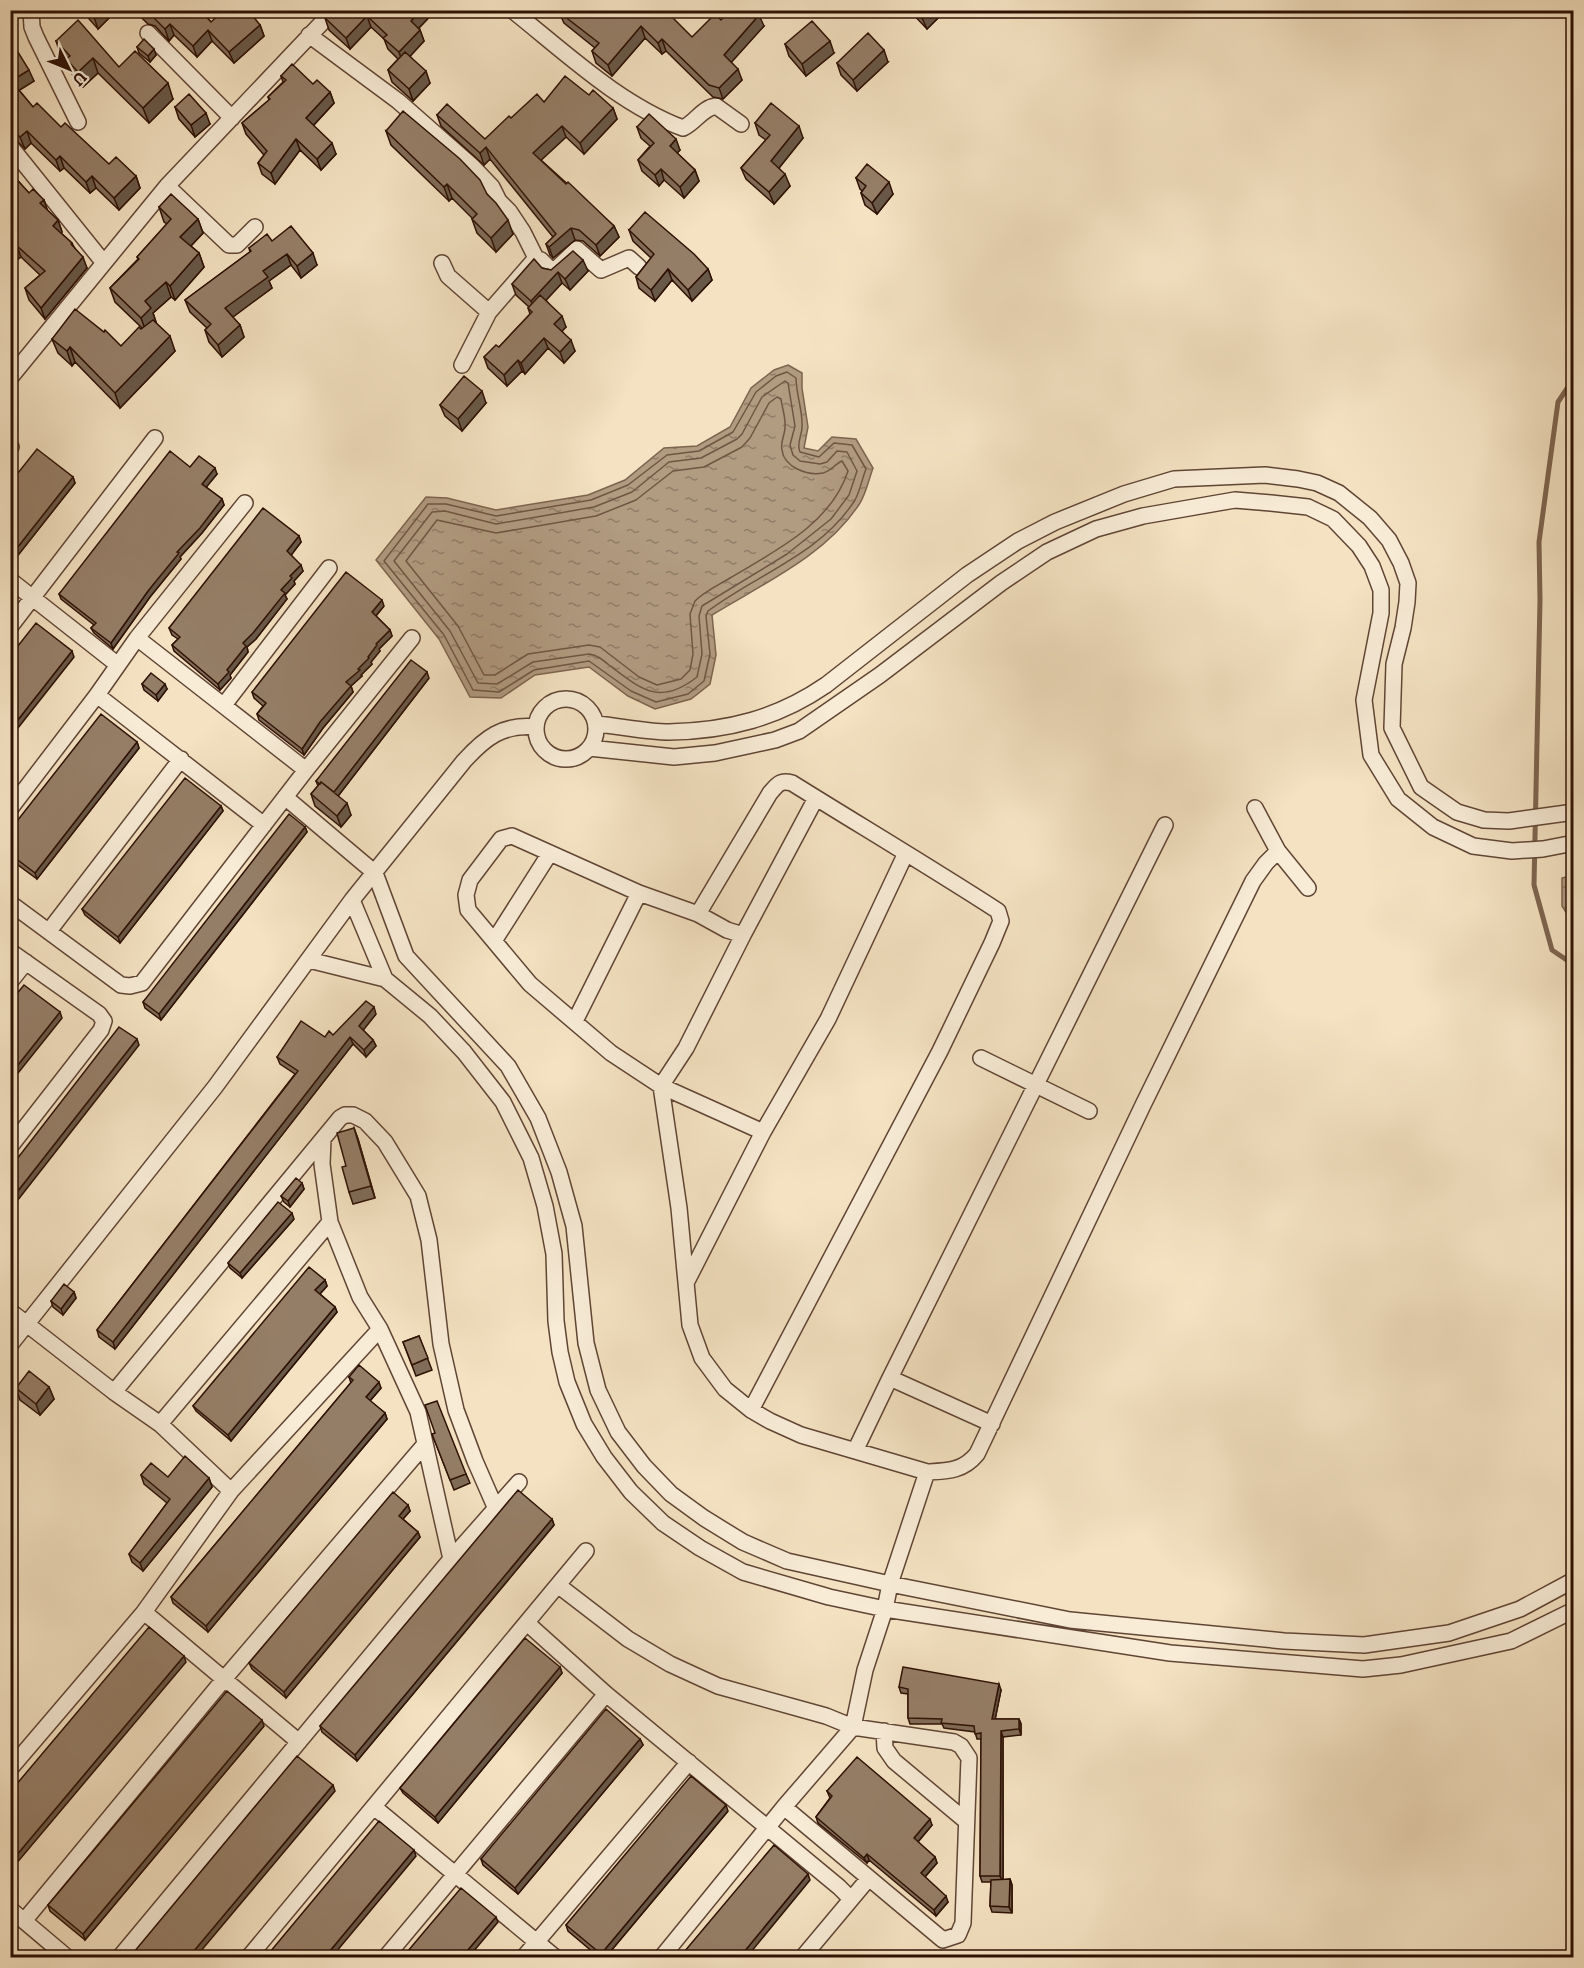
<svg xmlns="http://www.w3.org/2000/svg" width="1584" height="1968" font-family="'IM FELL DW Pica',serif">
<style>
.water{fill:url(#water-ripples);stroke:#7d644f;stroke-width:1.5}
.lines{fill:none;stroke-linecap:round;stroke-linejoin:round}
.shore{stroke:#705642;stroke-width:1.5}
.stream{stroke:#7d644f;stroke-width:5}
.street-casing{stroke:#604534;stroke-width:18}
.street{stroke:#f8ecd7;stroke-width:15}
.wall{fill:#806c59;stroke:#2e1104;stroke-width:1.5}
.shaded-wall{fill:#685848;stroke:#2e1104;stroke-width:1.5}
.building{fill:#957e67;stroke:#2e1104;stroke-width:1.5}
</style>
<defs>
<pattern id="water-ripples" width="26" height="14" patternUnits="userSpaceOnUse" patternTransform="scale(1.5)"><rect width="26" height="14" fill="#b19b81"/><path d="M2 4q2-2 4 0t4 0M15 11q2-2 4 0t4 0" fill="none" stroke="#907d67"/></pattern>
</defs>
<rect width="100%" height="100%" fill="#f4e2c2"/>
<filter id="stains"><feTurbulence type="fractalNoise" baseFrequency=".00333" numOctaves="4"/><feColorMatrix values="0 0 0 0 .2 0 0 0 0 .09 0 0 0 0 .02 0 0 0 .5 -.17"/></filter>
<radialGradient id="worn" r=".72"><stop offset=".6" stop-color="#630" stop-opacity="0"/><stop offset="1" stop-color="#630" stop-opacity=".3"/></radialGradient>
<path class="water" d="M788,365L802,373V388L808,427L804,448L818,451L832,437L856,439L873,468C869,479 866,493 860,503C827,555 764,583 712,615L716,655L710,684L691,699L655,709L628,696L589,667L535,675L501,698L470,697L439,639L376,560L426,497L447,498L496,510L588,495L625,480L664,448L697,446L730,427L751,388L774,370Z
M1573,875H1574L1573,923L1562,906V878Z"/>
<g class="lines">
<path class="shore" d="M787,372L796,378C796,394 803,411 802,427C802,436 796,443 800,452L819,457L834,443L852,445L866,469C862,479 860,491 855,500C821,554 757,574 708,611L706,616L710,654L704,681L688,694L656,702L631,691L589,661L534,670L499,692L473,690L444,635L384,561L428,504H446L496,516L591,500L628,485L667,455L699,451L733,432L756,392L776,376Z
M785,381L788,383L795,426L790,445L793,455L800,461L820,464L827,462L837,451L847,452L857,471L849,495L831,519L787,554L702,606L699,616L702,654L697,677C660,706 642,690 609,665C603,660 597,655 589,654L533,662L497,684L478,683L450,631L394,561L432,512L445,511L496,524L594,507L632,492L669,462L701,458L737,439L742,434L762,397Z
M777,397L781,399C782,408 786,418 785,427C785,435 780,442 782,450C784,467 807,476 823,473C831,471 835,464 842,461L848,471C831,524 775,551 730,578C719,585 705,591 695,601L690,614L693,654L690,670L681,679L657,685L639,677L600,647L589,645L528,654L495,675H484L458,626L406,561L437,520L496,533L596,516L636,500L673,471L704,467L742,447L750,438L769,403Z"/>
<path class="stream" d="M1574,378L1558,402L1539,542L1540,600L1534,885L1552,950L1574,965"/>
<g class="street-casing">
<path id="street" d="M31,10L32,27L36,37L78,122
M512,10C566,53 619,104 683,128C696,122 702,108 716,106L741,124
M148,33L232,118
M309,35L398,101L472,166L492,187L499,201L509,211L523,232L536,258
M10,146L104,263L10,378
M167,186L229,245H237L255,227
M104,263L167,186L334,10
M442,263L448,276L489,312
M462,365L489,312L536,258L541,260L553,272L577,249L601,270L629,258L639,267
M10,448L11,447
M10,580L118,665
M10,627L155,438
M137,638L306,770
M97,695L264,825
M536 729a30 30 0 1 1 60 0a30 30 0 1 1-60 0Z
M224,705L329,568
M596,724C620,726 645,732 669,732C728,731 778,718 826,685L967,575L1018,541L1055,522L1124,494L1174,479L1265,475L1298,479L1317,483L1339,493L1370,518L1389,540L1401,563L1408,583L1407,602L1403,628L1394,664L1392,728L1421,787L1457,812L1484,820L1509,821L1574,812
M589,748L674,757L715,753L775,740L799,731L880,675L1001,583L1047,552L1096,529L1143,516L1235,500L1271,503L1308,507L1333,519L1359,546L1372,566L1381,590V613L1364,700L1371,755L1398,799L1433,827L1473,846L1512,851L1543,849L1574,843
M285,797L375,873L406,956L508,1066L538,1118L559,1172L574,1226L586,1343L598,1390L618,1432L644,1466L671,1494L704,1518L743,1542L787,1561L890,1584L1070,1620L1284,1641L1364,1645L1449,1633L1520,1609L1574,1580
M10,809L97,695L137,638L245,503
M1278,851L1308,888
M352,900L385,979
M10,903L121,985L130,986L142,983L306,770L412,638
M698,914L770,793C778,784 780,780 792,783C861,826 930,867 998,911L1001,921L992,943L940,1051L751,1410
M49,931L181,759
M743,935L816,798
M494,941L550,853
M10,951L99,1014L104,1021L101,1030L10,1147
M309,960L385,979L430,1016L464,1052L503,1102L531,1158L545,1206L554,1254L556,1321L560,1352L567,1382L584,1424L604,1457L631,1492L663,1523L700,1548L743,1572L829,1597L885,1609L1170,1653L1363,1669L1401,1665L1511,1641L1574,1610
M10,982L26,962
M575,1021L639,893
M981,1058L1089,1111
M763,1132L661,1086L611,1053L530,984L468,910L466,895L470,880L501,839L512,836L639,893L698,914L727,930L743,935L686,1048L661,1086L679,1208L690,1325L702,1358L725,1389L751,1410L770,1421L801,1435L927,1472
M323,1139L322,1164L330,1222L360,1297L380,1329L418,1412L451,1559
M687,1281L763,1132L828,1019L905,855
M10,1311L114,1392L160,1424L231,1491
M10,1345L215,1087L352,900L464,761C485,738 502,724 536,727
M890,1378L1165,825
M114,1392L340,1118L345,1115H353L365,1121L385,1142L418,1196L429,1240L441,1344L456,1410L475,1461L496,1509
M160,1424L330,1222
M855,1451L890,1378L992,1424
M559,1586L628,1639L670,1664L718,1686L826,1716L853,1727L954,1742L961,1746L969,1758L963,1923L958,1935L943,1940L784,1807
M144,1612L299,1742
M527,1623L606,1694L839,1887L851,1899
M884,1731L885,1748L894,1761L966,1821
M10,1769L144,1612L231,1491L380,1329
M374,1807L556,1958
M10,1909L68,1958
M24,1921L225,1678L425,1444
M119,1958L451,1559L519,1482
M248,1958L586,1551
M385,1958L606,1694
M523,1958L689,1762
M661,1958L784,1807L853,1727L865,1670L885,1609L890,1584L927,1472C948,1471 963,1471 977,1454L1143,1105L1253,881L1266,863L1278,851L1255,808
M802,1958L869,1878"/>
</g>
<use href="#street" class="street"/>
</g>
<path class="wall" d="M82,10H117L98,29L83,12Z
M134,10H200L211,22L260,25L264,36L234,63L212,41L197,57L174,35L169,41L155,26L148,24Z
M332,10H436L419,28L420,30L424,41L410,56L430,83L413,101L392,82L388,70L398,59L388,49L384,39L371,27L350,49L329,30L325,18Z
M560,10L692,37L721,20L764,26L731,62L742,80L723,99L713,97L666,51L662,54L645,38L612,76L596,63L592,51L595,48L564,23L559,12Z
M909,10H946L927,29Z
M56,41L119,67L173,99L149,123L98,73L83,87L72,74L68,63L61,56Z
M785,44L834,53L806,76L789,56Z
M10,45L34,81L19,90L33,107L109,164L136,176L140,188L119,210L96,188L90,193L64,168L60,171L31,143L25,149L13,137H10Z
M137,47L156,55L150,62L139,53Z
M888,62L857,91L841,75L837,63Z
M281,76L313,84L330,92L334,103L313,126L336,154L321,170L300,150L275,184L262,174L258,163L264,155L246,134L242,123L269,100L268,97L283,82Z
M589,95L613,108L617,119L584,154L566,137L541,160L614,226L619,237L600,256L583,241L575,240L553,258L550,255L546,244L553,237L490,159L484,165L441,126L437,115L485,139L511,118L544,102Z
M175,107L210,124L195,137L179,119Z
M755,123L803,138L779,168L790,186L774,204L746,179L741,168L766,140L759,135Z
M637,127L680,150L677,153L695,170L699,181L684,198L664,180L659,186L642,171L638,160L650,146L641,138Z
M386,131L487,194L513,234L496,252L477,233L472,219V218L452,198L449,201L391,145Z
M10,172L29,193L44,200L47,210L58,220L62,232L61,233L72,243L74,247L87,268L45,319L29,300L25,288L40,275L21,257L10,265Z
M856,178L893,194L877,214L865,205L861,193L862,191L860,189Z
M159,207L198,219L203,233L191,246L199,253L204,267L175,300L171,297L153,313L156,322V323L175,351L120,408L75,362L72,366L58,353L52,339L121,346L142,328L115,302L110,288L138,259L137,257L167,224L164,222Z
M629,230L708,269L712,280L692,301L672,280L655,301L639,288L636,277L651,258L633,241Z
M272,241L317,265L301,278L291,265L269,281L272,288L232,317L240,325L244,337L222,357L209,342L205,330L207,328L190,312L185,300L250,252L249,248Z
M542,268L551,270L588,271L570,290L562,283L546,300L566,327L562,331L575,351L564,363L548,348L525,374L522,371L507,386L488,368L484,357L499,347L530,314L528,308L529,307L516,295L512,284Z
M486,403L462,431L445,416L440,405Z
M190,467L217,474L206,487L222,499L224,505L202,533L180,557L181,559L150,597L113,649L94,633L91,628L94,625L61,599L59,594Z
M73,477L75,483L15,559L10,556V483Z
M299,536L301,542L291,555L303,571L294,581L295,584L285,595L287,599L256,639L247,647L248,652L230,675L231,678L220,690L174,651L172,645L178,639L172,635L169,628Z
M384,606L376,616L390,630L392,636L379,649L380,651L371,662L372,664L361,675L362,676L351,686L353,692L323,728L304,755L259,720L257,714L263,706L254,698L252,692Z
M429,678L338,796L351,815L341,827L315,806L311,794L318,786L316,781Z
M142,684L167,689L158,701L144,690Z
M137,742L139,748L37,879L10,859V830Z
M221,806L223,811L120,943L85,915L82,909Z
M305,827L307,832L161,1020L145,1008L143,1002Z
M376,1014L363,1030L373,1040L376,1046L366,1057L353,1044L115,1349L99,1337L97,1330L295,1074L280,1064L277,1057L325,1037L333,1035Z
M354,1128L358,1139L375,1198L353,1204L349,1192L346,1166Z
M302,1183L304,1189L290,1207L284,1202L281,1196Z
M294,1219L242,1278L230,1268L228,1263Z
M325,1280L327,1286L320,1294L335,1307L337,1312L231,1441L196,1411L193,1406Z
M74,1292L76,1298L63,1315L53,1307L51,1301Z
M419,1336L432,1370L416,1376L403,1342Z
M349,1377L381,1388L370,1401L385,1413L387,1419L208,1632L173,1603L171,1597L351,1383Z
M49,1387L54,1399L40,1415L20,1400L16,1388Z
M432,1434L466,1474L470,1483L454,1490Z
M141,1475L168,1477L209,1478L212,1487L143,1571L132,1562L129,1554L167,1503L144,1484Z
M408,1505L410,1511L403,1519L418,1532L420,1537L286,1698L252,1669L249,1663Z
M552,1519L554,1525L357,1761L322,1732L320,1726Z
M560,1667L562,1673L438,1823L403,1793L400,1788Z
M899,1687L1001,1690L995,1719H1019L1021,1724V1735L1003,1737V1880L1010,1879L1012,1885V1913L992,1912L990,1906L991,1882H982L980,1876L981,1739H977L975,1732L944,1728L942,1724H910L908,1718V1694L901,1693Z
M264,1726L85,1940L50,1911L48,1905Z
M640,1739L643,1745L518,1894L483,1865L481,1859Z
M827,1791L932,1825L918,1842L935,1857L937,1863L925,1877L948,1902L936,1916L869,1860L867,1863L818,1823L816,1817L830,1798Z
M728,1811L605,1958H600L568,1931L566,1925Z"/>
<path class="shaded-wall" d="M101,10H117L98,29L94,17Z
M421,10H436L415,32L411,21Z
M930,10H946L927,29L922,18Z
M759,15L764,26L728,66L724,55Z
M367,16L371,27L350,49L346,38Z
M170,24L174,35L169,41L165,29Z
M260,25L264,36L234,63L229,52Z
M641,26L645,38L612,76L608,65Z
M208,30L212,41L197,57L193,46Z
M420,30L424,41L403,64L399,52Z
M662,39L666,51L662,54L658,43Z
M830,41L834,53L806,76L802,64Z
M154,49L156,55L150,62L148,56Z
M884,50L888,62L857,91L853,80Z
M93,58L98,73L83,87L78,72Z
M738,69L742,80L723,99L719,88Z
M29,70L34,81L15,93L11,81Z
M426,71L430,83L413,101L409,89Z
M168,83L173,99L149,123L143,108Z
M330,92L334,103L310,129L306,118Z
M613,108L617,119L584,154L580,143Z
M206,113L210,124L195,137L191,125Z
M562,126L566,137L537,164L533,153Z
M799,126L803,138L775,173L771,161Z
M27,131L31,143L25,149L20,137Z
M296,139L300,150L275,184L271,173Z
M676,139L680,150L674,156L670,146Z
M332,143L336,154L321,170L317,159Z
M486,147L490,159L484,165L480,153Z
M60,156L64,168L60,171L56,160Z
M10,161L13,168L10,170Z
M661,169L664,180L659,186L655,175Z
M695,170L699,181L684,198L680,187Z
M785,174L790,186L774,204L769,192Z
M92,176L96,188L90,193L86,182Z
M136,176L140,188L119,210L114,198Z
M889,182L893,194L877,214L872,203Z
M447,184L452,198L449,201L444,187Z
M44,200L48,212L40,203Z
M198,219L203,233L186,251L180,237Z
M58,220L62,232L57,237L53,226Z
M508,220L513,234L496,252L491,238Z
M614,226L619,237L600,256L596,245Z
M571,228L575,240L553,258L549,247Z
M17,246L21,257L10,265V251Z
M199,253L204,267L175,300L170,286Z
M313,253L317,265L301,278L297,266Z
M287,254L291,265L269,281L272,288L229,320L225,308L263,271Z
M83,257L87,268L45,319L41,308Z
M583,260L588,271L570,290L565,279Z
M668,269L672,280L655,301L651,290Z
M708,269L712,280L692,301L688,290Z
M558,272L562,283L535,312L531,301Z
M166,282L171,297L153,313L156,322L146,332L141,318L145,301Z
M562,316L566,327L558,335L554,324Z
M240,325L244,337L222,357L218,345Z
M170,336L175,351L120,408L115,393Z
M544,338L548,348L525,374L521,363Z
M571,340L575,351L564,363L560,352Z
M70,347L75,362L72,366L67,351Z
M518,360L522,371L507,386L504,375Z
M482,391L486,403L462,431L458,419Z
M215,468L217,474L204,490L202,484Z
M73,477L75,483L15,559L13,553Z
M222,499L224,505L202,533L180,557L181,559L150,597L113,649L111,643L148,591L177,552Z
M299,536L301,542L289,558L287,551Z
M301,565L303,571L294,581L295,584L285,595L287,599L256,639L247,647L248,652L230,675L231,678L220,690L218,684L243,643L281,590L290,576Z
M382,600L384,606L374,618L372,612Z
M390,630L392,636L379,649L380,651L371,662L372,664L361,675L362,676L351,686L353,692L323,728L304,755L302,749L346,682L368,657L376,644Z
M72,651L74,657L10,738V730Z
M427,672L429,678L335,800L332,794Z
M165,684L167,689L158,701L156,695Z
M137,742L139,748L37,879L35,873Z
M347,803L351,815L341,827L337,816Z
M221,806L223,811L120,943L118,937Z
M305,827L307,832L161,1020L159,1014Z
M374,1007L376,1014L361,1033L359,1026Z
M60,1012L62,1018L10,1083V1075Z
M350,1037L353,1044L115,1349L113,1342Z
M137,1039L139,1045L10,1210V1201Z
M373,1040L376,1046L366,1057L364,1050Z
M354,1128L358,1139L375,1198L371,1186Z
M302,1183L304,1189L290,1207L288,1201Z
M292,1213L294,1219L242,1278L240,1273Z
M325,1280L327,1286L318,1296L315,1290Z
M74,1292L76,1298L63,1315L61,1309Z
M335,1307L337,1312L231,1441L228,1435Z
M379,1382L381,1388L368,1403L366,1397Z
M49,1387L54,1399L40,1415L36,1404Z
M385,1413L387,1419L208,1632L206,1626Z
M209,1478L212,1487L143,1571L140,1563Z
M408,1505L410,1511L401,1521L399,1516Z
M552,1519L554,1525L357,1761L355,1755Z
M418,1532L420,1537L286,1698L284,1692Z
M184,1656L186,1662L10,1871V1863Z
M560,1667L562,1673L438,1823L435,1817Z
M999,1684L1001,1690L994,1725L992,1719Z
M1019,1719L1021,1724V1735L1019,1729Z
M262,1720L264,1726L85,1940L83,1934Z
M1001,1731L1003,1737V1882L1000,1876Z
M640,1739L643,1745L518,1894L515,1888Z
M333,1785L335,1791L195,1958H188Z
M726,1805L728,1811L605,1958H602L601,1954Z
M930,1819L932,1825L916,1844L914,1838Z
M414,1850L416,1856L331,1958H324Z
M867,1854L869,1860L867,1863L864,1858Z
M935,1857L937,1863L923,1879L921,1873Z
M808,1874L810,1880L746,1958H739Z
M1010,1879L1012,1885V1913L1009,1907Z
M946,1896L948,1902L936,1916L934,1910Z
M496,1917L498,1922L468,1958H461Z"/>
<path class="building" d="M88,10H101L94,17Z
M142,10H200L211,22L224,10H248L260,25L229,52L208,30L193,46L170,24L165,29L151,15Z
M332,10H421L411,21L420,30L399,52L383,38L387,35L367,16L346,38L325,18Z
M560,10H665L692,37L715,14L721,20L730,10H755L759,15L724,55L738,69L719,88L709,85L662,39L658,43L641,26L608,65L592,51L599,43L559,12Z
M916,10H930L922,18Z
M78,20L119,67L135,51L168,83L143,108L93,58L78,72L66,59L70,56L56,41Z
M812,21L830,41L802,64L785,44Z
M868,33L884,50L853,80L837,63Z
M144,39L154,49L148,56L137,47Z
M13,44L29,70L11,81L33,107L37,103L61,127L65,123L109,164L116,157L136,176L114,198L92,176L86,182L60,156L56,160L27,131L20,137L10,127V45Z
M405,52L426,71L409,89L388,70Z
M292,64L313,84L317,80L330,92L306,118L332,143L317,159L296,139L271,173L258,163L267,151L242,123L270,99L268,97L286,80L281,76Z
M565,76L589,95L593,90L613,108L580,143L562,126L533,153L566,184L568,182L614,226L596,245L579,230L571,228L549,247L546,244L556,234L486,147L480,153L437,115L447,104L485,139L509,116L511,118L537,94L544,102Z
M189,94L206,113L191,125L175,107Z
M771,103L799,126L771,161L785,174L769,192L741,168L770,135L755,123Z
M403,111L460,159L480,180L487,194L496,203L508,220L491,238L472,219L477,214L447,184L444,187L386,131Z
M649,114L676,139L670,146L695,170L680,187L661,169L655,175L638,160L654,143L637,127Z
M867,164L889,182L872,203L861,193L866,186L856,178Z
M10,172L29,193L33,189L44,200L40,203L58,220L53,226L72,243L71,244L83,257L41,308L25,288L45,271L17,246L10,251Z
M171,194L198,219L180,237L199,253L170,286L166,282L145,301L151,308L141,318L110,288L139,259L137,257L171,219L159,207Z
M645,212L694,254L708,269L688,290L668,269L651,290L636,277L654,254L629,230Z
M291,226L313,253L297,266L287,254L263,271L268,277L225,308L240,325L218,345L205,330L211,324L185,300L251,251L249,248L267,234L272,241Z
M573,251L583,260L565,279L558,272L531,301L512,284L534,259L542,268L551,270Z
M540,295L562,316L554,324L571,340L560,352L544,338L521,363L518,360L504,375L484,357L496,345L499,347L532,312L528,308Z
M75,309L104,332L105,330L121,346L139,327L141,329L153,320L170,336L115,393L70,347L67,351L52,339Z
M464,376L482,391L458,419L440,405Z
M37,449L73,477L13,553L10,551V483Z
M170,451L190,467L199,456L215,468L202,484L222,499L200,528L177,552L179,553L148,591L111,643L91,628L96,623L59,594Z
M263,508L299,536L287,551L301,565L290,576L292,578L281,590L285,593L253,633L243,643L246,646L227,670L229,672L218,684L172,645L180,637L169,628Z
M346,572L382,600L372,612L390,630L376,644L377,645L368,657L369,658L358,669L360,670L346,682L351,686L320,722L302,749L257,714L266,703L252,692Z
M36,623L72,651L10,730V656Z
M411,660L427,672L334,792L321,782L320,784L316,781Z
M151,673L165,684L156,695L142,684Z
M101,714L137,742L35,873L10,854V830Z
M185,778L221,806L118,937L82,909Z
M321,782L347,803L337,816L311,794Z
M289,814L305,827L159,1014L143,1002Z
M24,985L60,1012L10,1075V1002Z
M366,1001L374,1007L359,1026L373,1040L364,1050L350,1037L113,1342L97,1330L298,1071L277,1057L301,1021L325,1037L329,1031L333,1035Z
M119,1027L137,1039L10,1201V1168Z
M354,1128L371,1186L349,1192L342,1167L346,1166L337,1133Z
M296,1178L302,1183L288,1201L281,1196Z
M278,1202L292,1213L240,1273L228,1263Z
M309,1267L325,1280L315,1290L335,1307L228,1435L193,1406Z
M64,1284L74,1292L61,1309L51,1301Z
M419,1336L428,1358L412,1365L403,1342Z
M359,1365L379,1382L366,1397L385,1413L206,1626L171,1597L353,1380L349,1377Z
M29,1371L49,1387L36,1404L16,1388Z
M437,1401L466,1474L450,1480L432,1434L435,1433L425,1405Z
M185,1456L209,1478L140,1563L129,1554L170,1499L141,1475L151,1463L168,1477Z
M518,1490L552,1519L355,1755L320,1726Z
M393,1492L408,1505L399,1516L418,1532L284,1692L249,1663Z
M149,1627L184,1656L10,1863V1792Z
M525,1638L560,1667L435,1817L400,1788Z
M903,1667L999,1684L992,1719H1019V1729L1001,1731L1000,1876H980L981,1733L975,1734L974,1726L941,1723L942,1719L908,1718V1689L899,1687Z
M227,1691L262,1720L83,1934L48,1905Z
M606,1709L640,1739L515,1888L481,1859Z
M297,1756L333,1785L188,1958H129Z
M857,1757L930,1819L914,1838L935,1857L921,1873L946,1896L934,1910L867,1854L864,1858L816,1817L832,1796L827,1791Z
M691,1776L726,1805L601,1954L566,1925Z
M379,1821L414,1850L324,1958H265Z
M774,1845L808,1874L739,1958H679Z
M1010,1879L1009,1907L990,1906L991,1880Z
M461,1888L496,1917L461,1958H402Z"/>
<rect width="1584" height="1968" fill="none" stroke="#f4e2c2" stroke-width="36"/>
<rect x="12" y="12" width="1560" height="1944" fill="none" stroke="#2e1104" stroke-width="3"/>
<rect x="18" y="18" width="1548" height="1932" fill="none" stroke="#2e1104" stroke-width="1.5"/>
<g transform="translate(69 69) rotate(133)" stroke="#f8ecd7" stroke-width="4.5" paint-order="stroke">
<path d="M0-4.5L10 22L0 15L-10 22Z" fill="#2e1104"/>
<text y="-9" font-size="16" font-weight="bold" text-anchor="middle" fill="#2e1104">U</text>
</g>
<rect width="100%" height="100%" filter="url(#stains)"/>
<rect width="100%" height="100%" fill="url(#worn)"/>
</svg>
